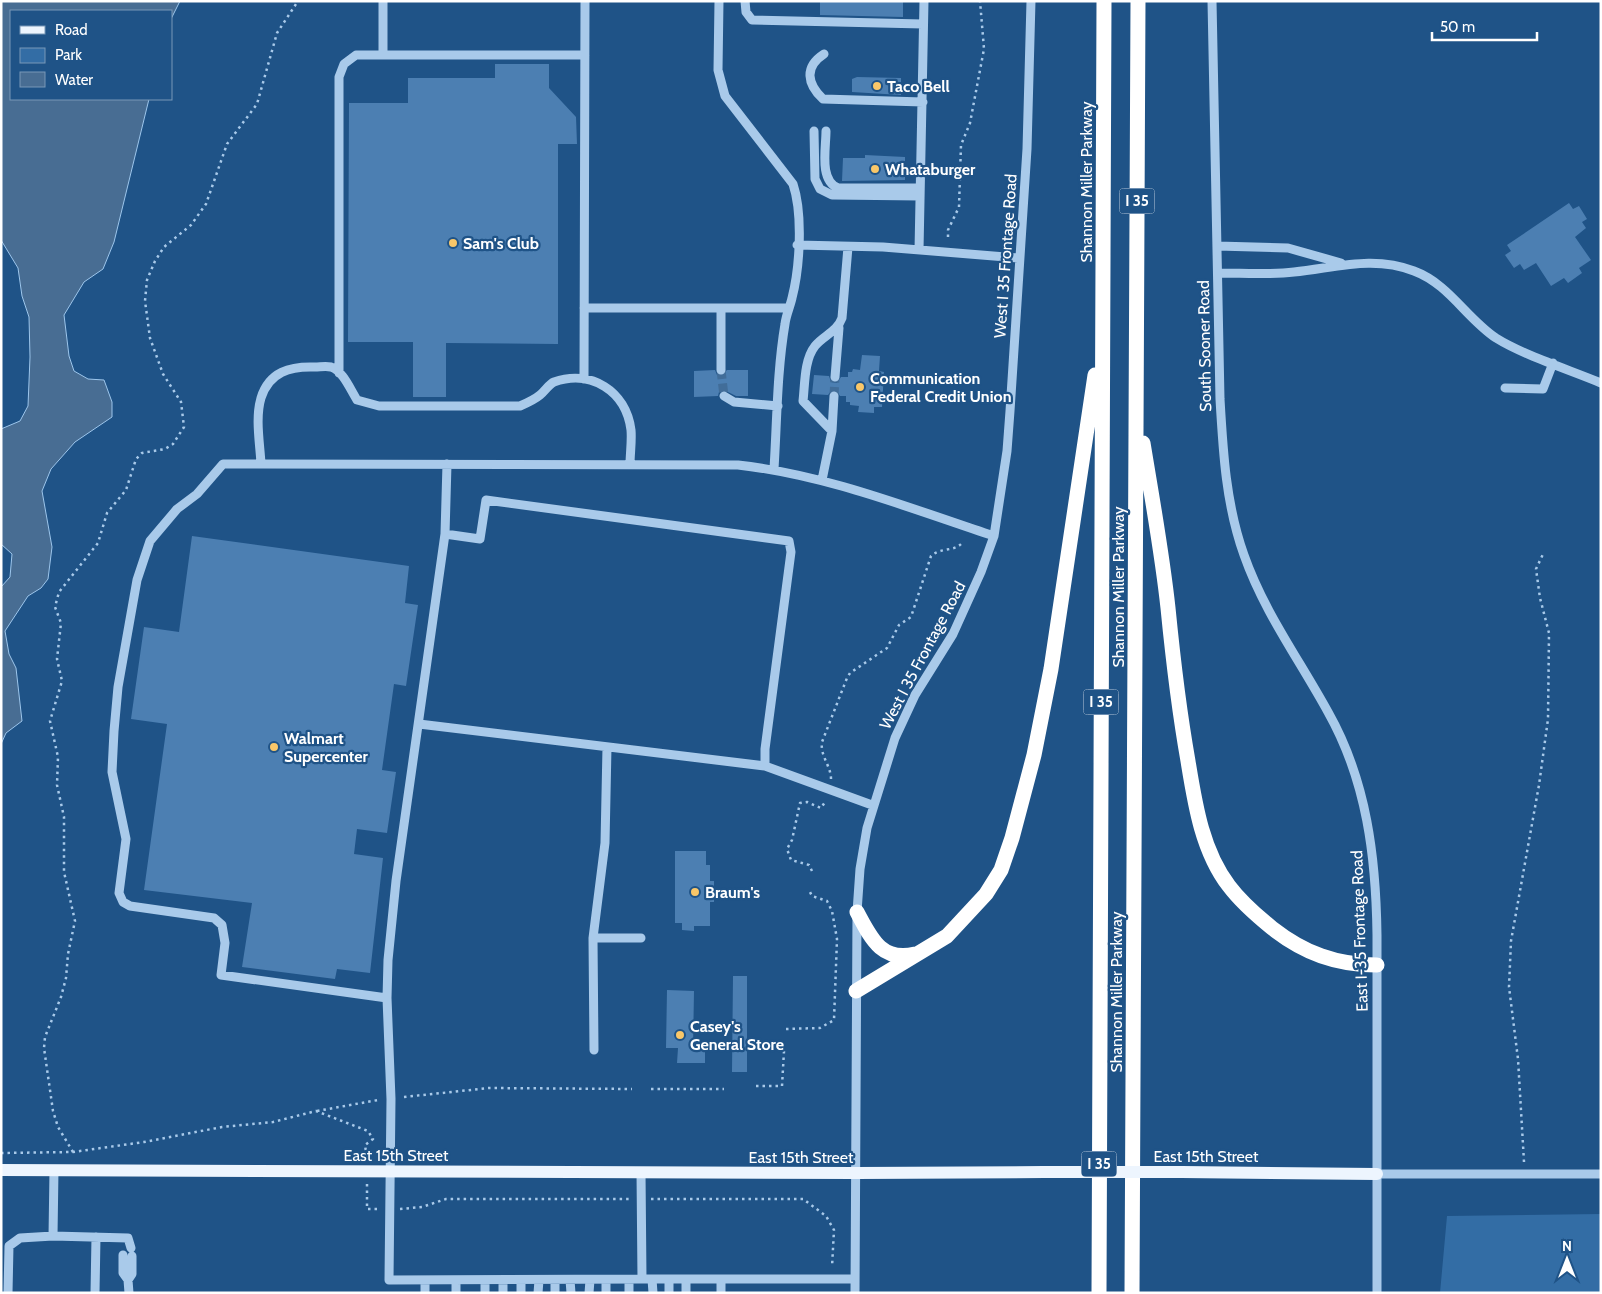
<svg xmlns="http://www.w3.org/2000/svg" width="1602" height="1294" font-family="Cabin,sans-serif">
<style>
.green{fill:#336da5}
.water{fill:#486d93;stroke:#9dc6ec}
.building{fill:#4c7fb2}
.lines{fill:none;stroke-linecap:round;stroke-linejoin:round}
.minor-tunnel{stroke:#416d99;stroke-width:9;stroke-dasharray:9 4.5;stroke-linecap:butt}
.path{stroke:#a9caea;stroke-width:2.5;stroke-dasharray:2.5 4;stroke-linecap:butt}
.minor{stroke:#a9caea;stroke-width:9}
.major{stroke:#edf5fe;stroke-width:12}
.highway{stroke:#fff;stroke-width:15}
.major-bridge{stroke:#edf5fe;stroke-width:12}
.poi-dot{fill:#f9c769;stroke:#1f5387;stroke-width:2}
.labels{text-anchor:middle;stroke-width:4.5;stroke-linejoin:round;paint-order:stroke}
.shield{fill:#1f5387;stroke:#bccbdb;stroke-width:1}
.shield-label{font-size:15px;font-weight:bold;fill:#fff}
.poi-label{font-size:16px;font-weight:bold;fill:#fff;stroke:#1f5387;text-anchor:start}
.street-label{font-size:16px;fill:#fff;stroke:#1f5387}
</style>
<rect width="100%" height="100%" fill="#1f5387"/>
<path class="green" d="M1601,1214V1293H1440L1447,1216Z"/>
<path class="water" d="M1,1H180L171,19V11H11V99H149L114,242L103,269L84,282L64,315L69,356L74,371L88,379L104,380L112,402V417L75,442L51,469L42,491L52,547L48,579L41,588L28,596L5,631L9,654L16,668L22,721L6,733L1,744V587L10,577L12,554L1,544V429L20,421L28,406L30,357L29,317L22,296L18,268L1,240Z"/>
<path class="building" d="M820,1H903V17L820,15Z
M495,64H549V88L576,117L577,144H558V344L446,343V397H413V342H348L349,103H408V78H495Z
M857,77L901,78V95L852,92V79Z
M865,155L905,157V180L842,181L843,158H865Z
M1569,203L1573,209L1579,206L1587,219L1582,222L1586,228L1575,237L1591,260L1579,268L1582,273L1568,283L1564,278L1551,286L1536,263L1524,270L1520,264L1514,268L1505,255L1511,251L1507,245Z
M862,355L880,356L879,371L884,372L882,407H874V413L858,412L859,406L850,405V402H846V396H840L837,391H831L828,395L812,394L814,375L829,376L831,382L837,383L841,377H848V372H852L853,369L860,370Z
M715,370L717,375L721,376L727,370H748V396H736L724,390L719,392L718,396L694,397V371Z
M192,536L409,566L405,603L418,605L406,686L394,684L382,770L396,772L387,833L357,829L354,854L383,858L370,973L337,969L335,979L242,967L252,903L144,890L167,724L131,719L144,627L179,632Z
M675,851H706V865H710V881H714V902H710V926H694V931L682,930V923H675Z
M733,976H747V1072H732Z
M667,990L694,991L693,1049L705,1050V1063H677L678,1048H666Z"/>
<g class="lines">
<path class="minor-tunnel" d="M721,370L724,396
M834,396L835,377"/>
<path class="path" d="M948,237V230L959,207L961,145L970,123L984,49L980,1
M831,779C831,766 820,756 822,742L847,678L850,673L887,648L899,625L911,617L931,556C941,547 954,552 962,543
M812,871L809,865L791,860L787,849L792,840L800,803L807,802L821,808L825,802
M786,1029L820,1028L834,1020L837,939L832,911L827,901L812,896L810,892
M756,1086H782L784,1051
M651,1089H724
M404,1097L489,1088L632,1089
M317,1111L378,1100
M73,1152L58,1127L53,1111L44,1048L45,1037L61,997L66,978L68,954L75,921L64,872V817L57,785L58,757L50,721L62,681L57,659L61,623L55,607L59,592L98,543L107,513L126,490L136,459L142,453L165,449L173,444L184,427L181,402L163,374L150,338L145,301L147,280L155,261L164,247L191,225L206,204L227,144L257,104L277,33L298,1
M1,1153L73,1152L144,1142L222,1127L273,1122L316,1111L368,1131L373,1139L365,1145L367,1159
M1524,1162L1518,1059L1509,987L1511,941L1539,785L1548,719L1549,633L1540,598L1536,569L1544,552
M367,1184V1209H379
M651,1199H803L826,1216L834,1230L832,1267
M400,1209L422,1207L446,1199H630"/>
<path class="minor" d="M383,1V55
M719,1L718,70L725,96L793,184C803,214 800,267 792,298C790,307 786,315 785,324C777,371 777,421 774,469
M745,1L746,12L752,20L923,24
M1212,1L1220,399C1223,452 1226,505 1244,555C1264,612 1299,659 1328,712C1367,781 1376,858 1377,935V1293
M824,54C804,67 807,84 823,99L923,102
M814,131L815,179L820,189L832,195L920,196
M826,131C826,149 819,180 838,188H920
M797,245L883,247L1019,258
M1217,246L1288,248L1341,263
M919,250L924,1
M1218,273C1243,273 1269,275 1294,272C1335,268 1373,255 1414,271C1449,284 1466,318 1496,338C1523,355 1570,370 1601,383
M584,308H789
M721,308V370
M339,373V77L344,64L356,55H585
M835,377L839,328
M584,379L585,1
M1505,388L1543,389L1553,363
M724,396L734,402L778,406
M832,431L834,396
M261,464C260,444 255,418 261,398C269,372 290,366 315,367C320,367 326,366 331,367C343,371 350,389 357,400L379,406H520C527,403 534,400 540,395C545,391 549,384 554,382C591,369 626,391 631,430C632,441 630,454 630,465
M447,464L445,534L396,881L388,960L387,998L391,1099L389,1280L642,1279L641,1172
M822,480L832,431L803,401C805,384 804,360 815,346C824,335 837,332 842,318L848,247
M445,534L480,539L486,500L789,541L791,552L765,749V766
M419,724L765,766L872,805
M593,938H641
M387,998L221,975L225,943L222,925L214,918L130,906L123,902L119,893L126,839L112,772L114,731L118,687L137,580L150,541L177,509L197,494L223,464L738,465C827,475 909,508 994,536
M594,1050L593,938L605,843L607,747
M1377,1174H1601
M53,1236L128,1238L131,1248
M123,1255V1273L128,1280L129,1293
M642,1279H855
M652,1279L653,1293
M669,1279V1293
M686,1279V1293
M721,1279V1293
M128,1280L132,1274V1256
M425,1280V1293
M503,1280V1293
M521,1280V1293
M570,1280L571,1293
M606,1280V1293
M629,1280V1293
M8,1293L9,1246L20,1238L53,1236L54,1170
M95,1293L96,1237
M456,1293V1280
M485,1293V1280
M538,1293L539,1280
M555,1293V1280
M589,1293L590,1280
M855,1293L857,912L860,869L867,828L895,738L915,695L953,634L981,572L994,536L1007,451L1010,411L1027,149L1031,1"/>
<path class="major" d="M1,1170L856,1173L1044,1172
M1182,1172L1377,1174"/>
<path class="highway" d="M1143,443C1152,498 1162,552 1168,608C1173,659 1179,710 1188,761C1195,804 1202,851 1229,886C1241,902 1256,915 1272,928C1304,953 1336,965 1377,965
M857,912C871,938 881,962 915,954
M856,991L947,936L986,894L1001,870L1012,838L1034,755L1051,669L1095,375
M1099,1293L1104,1
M1132,1293L1138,1"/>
<path class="major-bridge" d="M1044,1172H1182"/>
</g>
<g class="poi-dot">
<circle cx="877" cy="86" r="5"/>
<circle cx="875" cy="169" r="5"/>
<circle cx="453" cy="243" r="5"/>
<circle cx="860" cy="387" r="5"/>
<circle cx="274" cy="747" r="5"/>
<circle cx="695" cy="892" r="5"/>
<circle cx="680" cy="1035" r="5"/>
</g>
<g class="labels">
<g class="shield">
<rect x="1119.5" y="188.5" width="35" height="25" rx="4"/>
<rect x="1083.5" y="689.5" width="35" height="25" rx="4"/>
<rect x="1081.5" y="1151.5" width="35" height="25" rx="4"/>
</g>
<g class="shield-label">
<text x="1137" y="206">I 35</text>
<text x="1101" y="707">I 35</text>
<text x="1099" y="1169">I 35</text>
</g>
<g class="poi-label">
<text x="887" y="92">Taco Bell</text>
<text x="885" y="175">Whataburger</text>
<text x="463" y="249">Sam's Club</text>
<text x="870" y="384">Communication<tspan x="870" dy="18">Federal Credit Union</tspan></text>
<text x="284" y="744">Walmart<tspan x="284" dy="18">Supercenter</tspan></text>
<text x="705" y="898">Braum's</text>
<text x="690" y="1032">Casey's<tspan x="690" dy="18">General Store</tspan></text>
</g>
<g class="street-label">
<text transform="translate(1086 182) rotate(-90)" y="6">Shannon Miller Parkway</text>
<text transform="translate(1005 256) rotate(-86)" y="6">West I 35 Frontage Road</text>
<text transform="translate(1204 346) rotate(-91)" y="6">South Sooner Road</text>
<text transform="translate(1118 587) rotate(-90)" y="6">Shannon Miller Parkway</text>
<text transform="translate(922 655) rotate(-62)" y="6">West I 35 Frontage Road</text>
<text transform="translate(1359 931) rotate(-92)" y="6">East I-35 Frontage Road</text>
<text transform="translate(1116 992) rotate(-90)" y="6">Shannon Miller Parkway</text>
<text x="396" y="1161">East 15th Street</text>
<text x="1206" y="1162">East 15th Street</text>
<text x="801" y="1163">East 15th Street</text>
</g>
</g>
<rect width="1602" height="1294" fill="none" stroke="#ffffff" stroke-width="5"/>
<rect x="10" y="10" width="162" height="90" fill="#1f5387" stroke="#7998b7"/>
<rect x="20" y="26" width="25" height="8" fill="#edf5fe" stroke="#7998b7"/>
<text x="55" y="35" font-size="15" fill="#ffffff">Road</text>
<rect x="20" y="48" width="25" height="15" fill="#336da5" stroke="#7998b7"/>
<text x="55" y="60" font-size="15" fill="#ffffff">Park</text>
<rect x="20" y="72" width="25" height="15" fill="#486d93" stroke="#7998b7"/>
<text x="55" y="85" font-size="15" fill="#ffffff">Water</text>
<g transform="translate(1567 1259)" stroke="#1f5387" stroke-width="4" paint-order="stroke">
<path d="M0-4L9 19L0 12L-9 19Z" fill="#ffffff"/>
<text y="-8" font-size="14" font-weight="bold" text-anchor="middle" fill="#ffffff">N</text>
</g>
<path d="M1432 32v8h105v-8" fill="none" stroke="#ffffff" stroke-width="2.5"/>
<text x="1440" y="32" font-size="15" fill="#ffffff" stroke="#1f5387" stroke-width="4" paint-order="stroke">50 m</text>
</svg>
